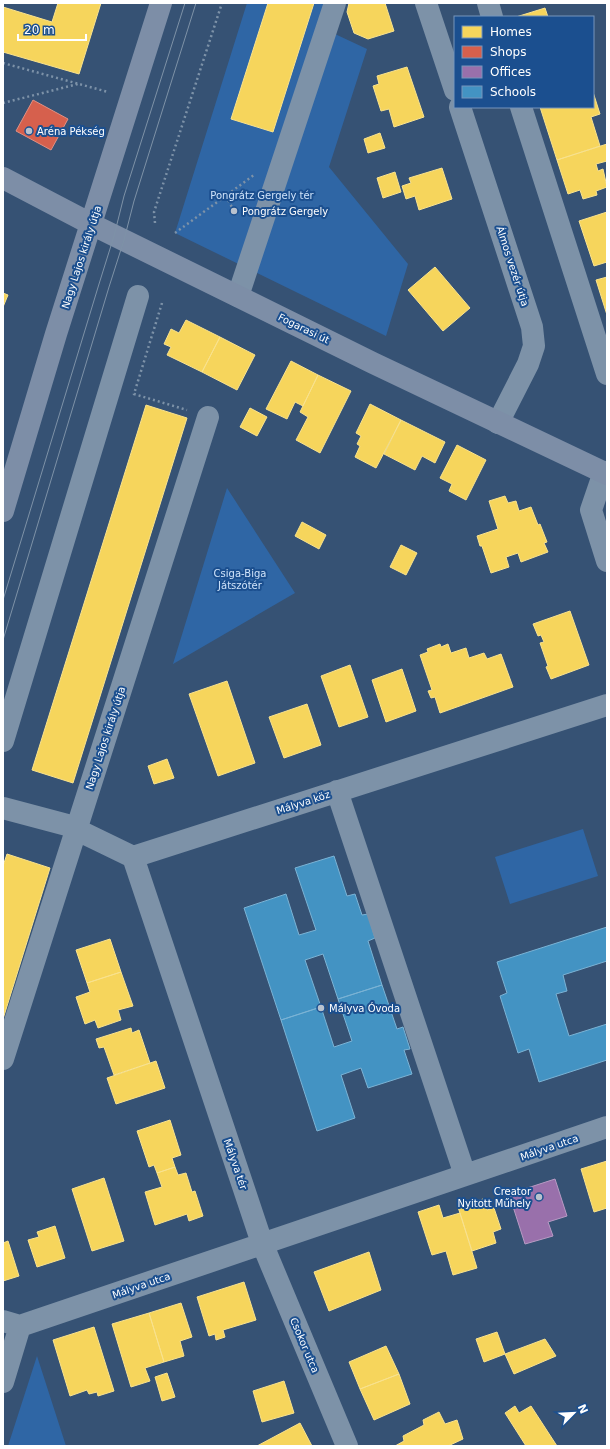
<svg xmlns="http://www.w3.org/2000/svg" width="610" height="1449" font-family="'DejaVu Sans',sans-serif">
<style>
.green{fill:#2f66a5}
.homes{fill:#f6d55c;stroke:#f9e28d}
.shops{fill:#d6604d;stroke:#e29082}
.offices{fill:#9970ab;stroke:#b89bc4}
.schools{fill:#4393c3;stroke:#7bb3d5}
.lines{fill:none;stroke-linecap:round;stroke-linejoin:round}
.path{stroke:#7d92a8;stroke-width:2.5;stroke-dasharray:2 3;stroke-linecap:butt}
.minor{stroke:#7d92a8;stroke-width:22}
.major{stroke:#7d8ea7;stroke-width:22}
.tram{stroke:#7e92a7;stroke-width:1}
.poi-dot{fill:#b9c2ce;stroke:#1b4f8f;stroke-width:1.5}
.labels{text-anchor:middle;stroke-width:4;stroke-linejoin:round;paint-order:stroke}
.poi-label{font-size:10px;fill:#fff;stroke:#1b4f8f;text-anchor:start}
.park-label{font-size:10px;fill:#cfe3fa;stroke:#1b4f8f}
.street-label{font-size:10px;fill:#fff;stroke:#1b4f8f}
</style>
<rect width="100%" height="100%" fill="#365274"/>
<path class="green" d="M247,3H345L335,34L367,49L329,167L408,264L386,336L175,233Z
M227,488L295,593L173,664Z
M583,829L598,876L510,904L495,857Z
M37,1356L66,1446H8Z"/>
<path class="homes" d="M58,3H101L79,74L3,52V7L52,22Z
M268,3H314L273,132L231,119Z
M349,3H385L394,31L368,39L354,33L347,12Z
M545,8L548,17H516Z
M407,67L424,117L394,127L389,109L381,111L373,86L379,84L377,76Z
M593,92L600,114L591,117L600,146L557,160L540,107H593Z
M380,133L385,148L368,153L364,139Z
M607,144V161L596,164L598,171L603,169L607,187L596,191L597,195L583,199L580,190L568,194L557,160Z
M442,168L452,199L419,210L415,196L406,199L402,186L411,183L409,178Z
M395,172L401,192L383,198L377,178Z
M607,212V262L594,266L579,221Z
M435,267L470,308L443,331L408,290Z
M607,277V315L596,280Z
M3,293L8,295L3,307Z
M186,320L220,337L202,372L167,355L171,347L164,344L171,329L179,333Z
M220,337L255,355L237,390L202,372Z
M291,361L318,375L303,406L295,402L287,419L266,409Z
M318,375L351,391L320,453L296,440L308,417L300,412Z
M370,404L401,420L376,468L355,457L360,446L357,444L361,436L356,433Z
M146,405L187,418L73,783L32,770Z
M250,408L267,417L257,436L240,427Z
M401,420L445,442L435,463L422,456L415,470L384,454Z
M457,445L486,460L466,500L449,491L452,484L440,478Z
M505,496L508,503L516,501L519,511L531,507L538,525L540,524L547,542L544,543L548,552L521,562L518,553L506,557L509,567L491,573L482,546H480L477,536L498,529L489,501Z
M302,522L326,535L319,549L295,536Z
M401,545L417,553L406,575L390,567Z
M570,611L589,665L551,679L546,667L548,666L540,643L544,642L541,635L538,636L533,624Z
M440,644L441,647L448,644L451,653L466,648L469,658L484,653L487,659L501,654L513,687L440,713L435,697L431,698L428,691L432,690L420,655L428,652L427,649Z
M350,665L368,717L339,727L321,676Z
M402,669L416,711L386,722L372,680Z
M227,681L255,763L218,776L189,694Z
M307,704L321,745L284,758L269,717Z
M167,759L174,778L154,784L148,766Z
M7,854L50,868L3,1019V866Z
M110,939L121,972L87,983L76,950Z
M121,972L133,1006L118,1010L121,1020L98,1028L95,1020L85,1024L76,997L90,992L87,983Z
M131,1028L132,1033L139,1030L150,1063L114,1075L104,1047L99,1048L96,1039Z
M156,1061L165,1088L116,1104L107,1078Z
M170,1120L181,1155L172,1158L175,1167L157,1173L154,1165L149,1167L137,1131Z
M607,1161V1208L594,1212L581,1169Z
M175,1167L178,1175L186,1173L192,1192L195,1191L203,1216L189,1221L187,1214L155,1225L145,1192L162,1187L157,1173Z
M104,1178L124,1241L92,1251L72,1189Z
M483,1199L487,1210L494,1208L501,1229L493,1232L496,1243L472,1251L458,1207Z
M439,1205L443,1218L460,1213L477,1268L453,1275L446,1251L432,1255L418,1212Z
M55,1226L65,1258L37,1267L28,1240L39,1237L37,1232Z
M8,1241L19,1276L3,1281V1243Z
M369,1252L381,1290L329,1311L314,1272Z
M244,1282L256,1320L223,1330L225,1337L216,1340L215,1334L209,1336L197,1297Z
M181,1303L192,1337L180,1341L184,1356L164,1362L149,1313Z
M149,1313L164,1362L145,1368L150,1381L131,1387L112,1324Z
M94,1327L114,1391L98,1396L97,1392L89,1394L87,1390L70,1396L53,1340Z
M497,1332L505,1354L484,1362L476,1339Z
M545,1339L556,1356L514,1374L505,1354Z
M386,1346L399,1374L360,1389L349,1362Z
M167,1373L175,1397L162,1401L155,1377Z
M399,1374L410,1404L374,1420L360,1389Z
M284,1381L294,1413L262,1422L253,1391Z
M515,1406L519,1413L531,1406L557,1446H526L505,1413Z
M439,1412L445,1424L457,1420L463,1439L448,1446H395L404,1441L403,1436L424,1425L423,1420Z
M300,1423L312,1446H257Z"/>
<path class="shops" d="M33,100L68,119L51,150L16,131Z"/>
<path class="offices" d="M555,1179L567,1216L548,1222L553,1236L525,1244L509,1194Z"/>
<path class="schools" d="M334,856L347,896L355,894L362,915L368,914L375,938L368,941L382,985L338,999L323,954L305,960L321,1007L281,1020L244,908L286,894L299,935L316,930L295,868Z
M607,927V961L563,975L567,991L556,994L569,1036L607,1024V1060L539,1082L529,1049L518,1053L500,996L507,993L497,962Z
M382,985L397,1029L403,1027L410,1049L404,1050L412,1074L368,1088L361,1068L341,1075L355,1118L317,1131L281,1020L321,1007L334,1047L352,1041L338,999Z"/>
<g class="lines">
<path class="path" d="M3,63L108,92
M3,103L78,84
M226,196L234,211
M155,223L154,212L222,3
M175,233L254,175
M162,303L134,394L187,410"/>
<path class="minor" d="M426,3L455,90
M488,3L492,17
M460,107L532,327L534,346L528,364L498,423
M521,107L607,374
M238,296L335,3
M604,472L591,510L607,561
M3,741L138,296
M337,791L465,1175
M3,808L67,825L133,857L607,705
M133,857L262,1243L347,1446
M3,1059L208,417
M3,1321L20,1326L607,1127
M3,1382L20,1326"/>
<path class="major" d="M3,178L91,224L373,363L607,474
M3,511L56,334L161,3"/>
<path class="tram" d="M3,600L99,284L114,236L124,196L185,3
M3,640L109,287L124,240L134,201L196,3"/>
</g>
<g class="poi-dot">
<circle cx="29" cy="131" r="4"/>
<circle cx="234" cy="211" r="4"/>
<circle cx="321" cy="1008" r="4"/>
<circle cx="539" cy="1197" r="4"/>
</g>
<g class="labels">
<g class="poi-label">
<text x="37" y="135">Aréna Pékség</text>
<text x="242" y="215">Pongrátz Gergely</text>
<text x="329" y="1012">Mályva Óvoda</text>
<text x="531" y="1195" text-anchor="end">Creator<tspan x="531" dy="12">Nyitott Műhely</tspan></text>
</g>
<g class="park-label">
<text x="262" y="199">Pongrátz Gergely tér</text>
<text x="240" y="577">Csiga-Biga<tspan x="240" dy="12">Játszótér</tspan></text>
</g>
<g class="street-label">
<text transform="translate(81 257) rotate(-72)" y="4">Nagy Lajos király útja</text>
<text transform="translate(513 266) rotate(72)" y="4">Álmos vezér útja</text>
<text transform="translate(304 328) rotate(26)" y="4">Fogarasi út</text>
<text transform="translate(105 738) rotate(-72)" y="4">Nagy Lajos király útja</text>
<text transform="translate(303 802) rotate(-18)" y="4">Mályva köz</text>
<text transform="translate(549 1147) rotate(-19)" y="4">Mályva utca</text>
<text transform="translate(236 1164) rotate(71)" y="4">Mályva tér</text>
<text transform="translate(141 1285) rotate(-19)" y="4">Mályva utca</text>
<text transform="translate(305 1345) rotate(67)" y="4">Csokor utca</text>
</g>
</g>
<rect width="610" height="1449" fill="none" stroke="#ffffff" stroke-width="8"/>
<rect x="454" y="16" width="140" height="92" fill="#1b4f8f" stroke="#7695bc"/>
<rect x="462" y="26" width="20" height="12" fill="#f6d55c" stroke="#7695bc"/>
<text x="490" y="36" font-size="12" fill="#ffffff">Homes</text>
<rect x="462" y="46" width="20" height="12" fill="#d6604d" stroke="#7695bc"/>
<text x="490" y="56" font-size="12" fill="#ffffff">Shops</text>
<rect x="462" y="66" width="20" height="12" fill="#9970ab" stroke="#7695bc"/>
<text x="490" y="76" font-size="12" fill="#ffffff">Offices</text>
<rect x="462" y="86" width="20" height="12" fill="#4393c3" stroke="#7695bc"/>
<text x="490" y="96" font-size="12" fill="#ffffff">Schools</text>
<g transform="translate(574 1413) rotate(66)" stroke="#1b4f8f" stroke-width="3" paint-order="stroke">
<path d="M0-3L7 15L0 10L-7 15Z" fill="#ffffff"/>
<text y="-6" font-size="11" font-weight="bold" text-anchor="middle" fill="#ffffff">N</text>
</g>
<path d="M18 34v6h68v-6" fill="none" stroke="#ffffff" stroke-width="2"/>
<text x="24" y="34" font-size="12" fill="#ffffff" stroke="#1b4f8f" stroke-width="3" paint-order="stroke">20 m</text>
</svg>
